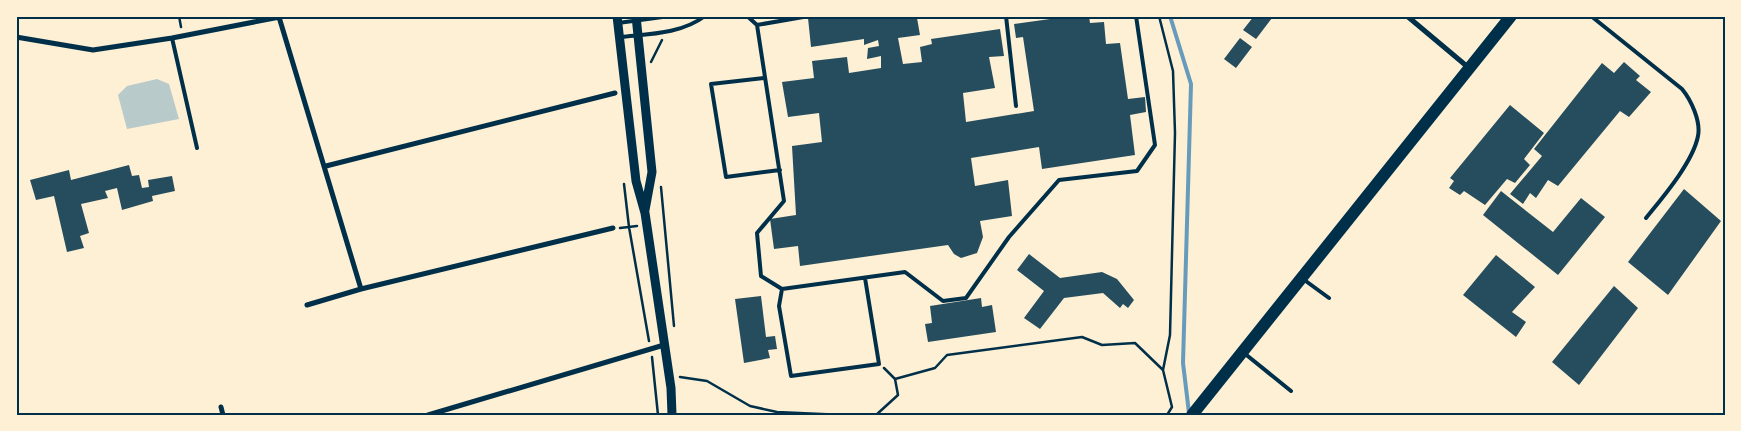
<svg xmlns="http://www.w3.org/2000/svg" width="1741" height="431" font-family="'Source Sans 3',sans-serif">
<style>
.green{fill:#b9caca}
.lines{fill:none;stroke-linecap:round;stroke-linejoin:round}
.stream{stroke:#669bbc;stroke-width:4}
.building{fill:#264d5e}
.path{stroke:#003049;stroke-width:2.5}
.service{stroke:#003049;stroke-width:4}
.minor{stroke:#003049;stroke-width:5}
.tertiary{stroke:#003049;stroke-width:9}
.trunk{stroke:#003049;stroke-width:12}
.neatline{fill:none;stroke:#003049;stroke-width:2}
</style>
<rect width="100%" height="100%" fill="#fdf0d5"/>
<path class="green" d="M157,79L169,84L179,119L127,129L118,95L127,86Z"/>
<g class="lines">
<path class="stream" d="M1170,16L1191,84L1183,363L1189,413"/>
</g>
<path class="building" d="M823,16H925L917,18L920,35L898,38L903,64L922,62L920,47L932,44L931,39L1000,29L1004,56L989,57L995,88L963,93L966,122L1034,111L1023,37L1016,38L1014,24L1050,19V16H1089L1090,23L1104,22L1106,44L1120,43L1128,99L1145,97L1146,112L1130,115L1135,155L1042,169L1039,147L971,158L975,186L1008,180L1012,216L980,221L983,237L977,253L961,258L954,254L948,245L800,266L798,246L774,249L770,219L796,215L792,146L822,142L819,113L788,117L782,82L814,78L812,61L847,57L849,73L881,68V56L867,59L868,48L879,46L878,40L864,45V39L811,47L808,18Z
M1254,16L1272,18L1256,39L1243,30Z
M1240,38L1252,47L1236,68L1224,59Z
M1624,62L1640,76L1636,80L1651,92L1629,117L1620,111L1558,186L1548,180L1536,198L1530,193L1523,204L1510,194L1542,156L1534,149L1602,63L1614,73Z
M1510,105L1544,133L1524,159L1530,165L1515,183L1507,179L1485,205L1464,191L1460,195L1449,188L1454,181L1450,178Z
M129,165L132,176L139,175L142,188L149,187L148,180L172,176L175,191L152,196L153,201L122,210L117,188L105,191L108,198L81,204L89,233L80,236L84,248L67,252L54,196L36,200L30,180L69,170L71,180Z
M1684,189L1721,221L1668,295L1628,262Z
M1501,191L1553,232L1581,198L1605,217L1558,275L1483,215Z
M1029,254L1060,278L1102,272L1117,279L1134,300L1128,308L1123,304L1120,308L1103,293L1064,298L1040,329L1024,318L1044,291L1017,270Z
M1496,255L1535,287L1512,312L1526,322L1516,337L1463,295Z
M1614,286L1638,308L1579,385L1552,362Z
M761,296L766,337L775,336L777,349L768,350L770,358L744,363L735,299Z
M981,298L982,307L992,305L996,332L928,342L925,324L932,323L930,306Z"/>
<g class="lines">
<path class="path" d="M179,16L181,27
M1159,16L1173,71L1175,133L1170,335L1163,370
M651,62L662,40
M624,184L629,227L649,341
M661,187L674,326
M620,228L637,226
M652,357L658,415
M884,368L895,379
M680,377L707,381L750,406L777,412L844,415
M876,415L898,395L895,379L935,368L947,355L1082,337L1102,345L1135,343L1163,370L1172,407L1167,415"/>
<path class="service" d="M747,16L757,25L784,201L757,233L761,276L782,289L905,272L943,301L966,298L1009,237L1059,180L1137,171L1155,145L1136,16
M1006,16L1016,106
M1591,16L1682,89C1691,100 1701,121 1698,136C1693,162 1663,197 1646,218
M618,23L670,16
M757,25L809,16
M621,37C649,34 681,34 705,16
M172,38L197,148
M765,78L711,84L726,177L780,170
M1303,279L1329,298
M782,289L779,306L791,376L879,364L865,278
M1244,353L1291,391"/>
<path class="minor" d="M1407,16L1469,68
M279,17L361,289
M16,37L93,50L172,38L285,16
M326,166L615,93
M307,305L361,289L613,228
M221,407L223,415
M428,415L664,345"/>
<path class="tertiary" d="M617,16L636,181L645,213L671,388L672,415
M636,16L652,172L645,210"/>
<path class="trunk" d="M1192,415L1511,16"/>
</g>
<rect width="1741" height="431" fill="none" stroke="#fdf0d5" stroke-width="35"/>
<rect x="18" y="18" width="1706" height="396" class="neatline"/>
</svg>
